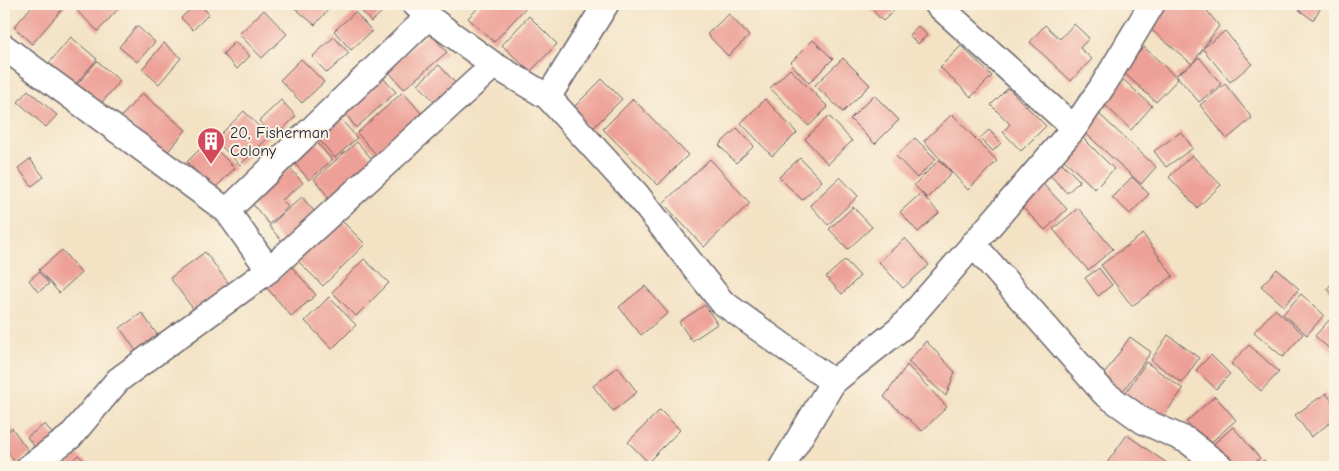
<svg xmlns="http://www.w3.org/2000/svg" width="1339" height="471" font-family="'Comic Neue',sans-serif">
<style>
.building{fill:#eda097}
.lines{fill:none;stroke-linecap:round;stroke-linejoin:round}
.minor-casing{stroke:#6b656b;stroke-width:28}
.minor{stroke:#fff;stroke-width:25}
.labels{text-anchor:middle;stroke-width:4;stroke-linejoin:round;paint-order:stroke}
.poi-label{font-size:16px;fill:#22223b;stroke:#fcf5e5;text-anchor:start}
</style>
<rect width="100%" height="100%" fill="#fcf5e5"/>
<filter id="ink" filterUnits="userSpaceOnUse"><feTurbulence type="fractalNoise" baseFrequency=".02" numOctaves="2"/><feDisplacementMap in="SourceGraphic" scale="10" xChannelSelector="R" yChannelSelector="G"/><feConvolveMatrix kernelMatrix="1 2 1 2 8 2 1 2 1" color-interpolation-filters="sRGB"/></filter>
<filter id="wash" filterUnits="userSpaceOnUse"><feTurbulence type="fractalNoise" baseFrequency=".0096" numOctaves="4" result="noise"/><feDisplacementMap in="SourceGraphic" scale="20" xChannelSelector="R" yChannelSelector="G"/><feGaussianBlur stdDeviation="1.12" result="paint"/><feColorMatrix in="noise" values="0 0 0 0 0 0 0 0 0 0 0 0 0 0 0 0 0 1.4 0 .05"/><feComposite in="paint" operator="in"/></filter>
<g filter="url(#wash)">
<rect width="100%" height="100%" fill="#f3e2c4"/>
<g id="blocks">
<path class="building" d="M34,4H62L65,6L32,44L14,27Z
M82,4H123L98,31L76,10Z
M196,4H199L209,14L193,30L181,18Z
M290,4H333L315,25Z
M366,4H378L384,10L371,22L360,9Z
M482,4H529L494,42L468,18Z
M866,4H901L883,21Z
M1168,4H1202L1219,26L1203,48L1225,31L1252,64L1230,82L1203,49L1192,64L1148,27Z
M1304,4H1323L1313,20L1299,10Z
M264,10L287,34L262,58L239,34Z
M355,12L372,31L351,50L334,31Z
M729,14L749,36L728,56L707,34Z
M529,16L557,44L530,72L502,45Z
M1074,24L1089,38L1080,48L1092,59L1071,81L1030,42L1045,25L1060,39Z
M137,26L155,42L137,62L119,47Z
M918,26L927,35L918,44L909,35Z
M429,32L447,52L404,89L387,70Z
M71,37L97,59L75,85L49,63Z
M334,37L349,53L327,73L312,57Z
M813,40L833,59L809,83L790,63Z
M235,42L250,56L237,69L223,54Z
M164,43L181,58L159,84L142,69Z
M961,46L992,76L971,97L940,67Z
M1144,47L1178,79L1156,102L1122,71Z
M1199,57L1221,84L1199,102L1176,75L1192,64Z
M843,58L870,85L843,112L815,85Z
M301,59L324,82L302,103L280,80Z
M97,61L120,81L99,106L76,86Z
M439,65L460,88L439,107L418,84Z
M790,69L828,107L809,126L770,88Z
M383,78L396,92L356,128L344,111Z
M602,79L622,99L591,130L571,110Z
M1124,80L1152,106L1131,130L1103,103Z
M1225,84L1252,118L1227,139L1200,105Z
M1008,88L1046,126L1021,151L1003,132L1010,124L991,105Z
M28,90L57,115L46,127L18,102Z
M403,92L427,120L381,160L357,133Z
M142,93L186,130L165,155L121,117Z
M874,95L899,120L875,144L850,119Z
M633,99L688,155L658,185L603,129Z
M765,99L797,133L772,156L741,123Z
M281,100L296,116L275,137L259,121Z
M244,111L269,137L240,165L215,140Z
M1098,113L1156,167L1141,184L1082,130Z
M952,114L997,161L968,190L924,141Z
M829,116L852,141L828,164L805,139Z
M339,117L357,138L335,158L316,136Z
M737,128L754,146L736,163L719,145Z
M989,130L1001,143L993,151L980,138Z
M1181,132L1193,148L1166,167L1154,151Z
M1079,134L1114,169L1095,189L1059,155Z
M915,138L936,159L917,178L896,156Z
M315,140L332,160L309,180L292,160Z
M208,141L235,168L213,190L187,162Z
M357,142L377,165L333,203L314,179Z
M1192,155L1221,185L1197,208L1169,177Z
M800,158L822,181L802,200L779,177Z
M30,159L44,177L32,186L18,168Z
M710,159L750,203L704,247L663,203Z
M939,160L952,173L927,198L914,185Z
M1059,160L1080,181L1067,193L1047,172Z
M290,168L303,183L282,200L288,207L269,224L250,201Z
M840,177L858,196L828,225L810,205Z
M1132,177L1149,194L1130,214L1112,197Z
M1039,180L1067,209L1045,230L1017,202Z
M921,193L939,213L918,232L900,212Z
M302,197L320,218L287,247L269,226Z
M853,207L872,227L848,249L829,229Z
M1078,208L1113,249L1088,270L1053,229Z
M338,217L365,244L323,286L296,259Z
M1143,234L1173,276L1132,306L1101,265Z
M905,238L929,265L903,288L879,262Z
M62,250L81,273L59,293L39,270Z
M205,252L229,284L194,310L170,278Z
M364,259L389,283L356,316L332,292Z
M845,260L860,276L842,294L826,277Z
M292,267L316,295L291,316L267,288Z
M1099,268L1112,285L1098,296L1085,278Z
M1277,269L1299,289L1284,306L1261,286Z
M39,272L49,284L38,292L29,280Z
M1335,280V296L1327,289Z
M645,286L668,313L641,335L619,307Z
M1301,294L1324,315L1307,335L1283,314Z
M329,297L356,325L332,349L305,321Z
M705,305L717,324L692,341L679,322Z
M1275,309L1303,334L1283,357L1254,332Z
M142,313L158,336L136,351L120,328Z
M1330,319L1335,323V354L1315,336Z
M1168,335L1199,358L1182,383L1151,360Z
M1130,337L1151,352L1121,394L1101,379Z
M926,341L955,372L946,396L908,362Z
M1249,345L1279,372L1261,391L1231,364Z
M1211,355L1230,374L1216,389L1196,370Z
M1146,362L1183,389L1158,424L1122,398Z
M907,365L947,407L922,431L884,397Z
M618,367L637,392L613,411L593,386Z
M1326,393L1335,406V419L1311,437L1295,415Z
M1215,396L1236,420L1207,446L1186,422Z
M660,410L680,430L648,462L628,442Z
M45,424L56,439L38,452L27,437Z
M1233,427L1260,458L1250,467H1229L1210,447Z
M12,428L30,453L16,464L4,447V434Z
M1127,435L1168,464L1166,467H1104Z
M78,455L91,467H66Z
M1264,460L1270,467H1256Z"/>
</g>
</g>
<g filter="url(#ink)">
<use href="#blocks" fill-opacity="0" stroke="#6b656b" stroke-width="1"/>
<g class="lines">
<g class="minor-casing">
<path id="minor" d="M415,4L428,17L494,65
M4,47L227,211L269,270
M548,97L606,4
M1074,128L1102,87L1152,4
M227,211L428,17
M973,244L1104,393L1143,421L1188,441L1221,467
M29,467L70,437L118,380L269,270L494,65L548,97L637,195L722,302L833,382
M782,467L833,382L901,328L1074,128L937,4"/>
</g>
<use href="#minor" class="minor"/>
</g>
</g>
<defs>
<g id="building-pin" transform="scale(1.4375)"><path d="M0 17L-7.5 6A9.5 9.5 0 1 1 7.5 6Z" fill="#d1495b" stroke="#fcf5e5"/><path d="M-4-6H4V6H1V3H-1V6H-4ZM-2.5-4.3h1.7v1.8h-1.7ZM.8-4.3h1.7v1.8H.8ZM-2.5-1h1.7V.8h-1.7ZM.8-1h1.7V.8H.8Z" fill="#fff"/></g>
</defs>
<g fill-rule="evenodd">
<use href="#building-pin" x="211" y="141"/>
</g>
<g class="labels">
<g class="poi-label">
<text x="230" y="138">20, Fisherman<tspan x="230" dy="18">Colony</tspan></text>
</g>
</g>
<rect width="1339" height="471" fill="none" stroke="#fcf5e5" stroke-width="20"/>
</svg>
